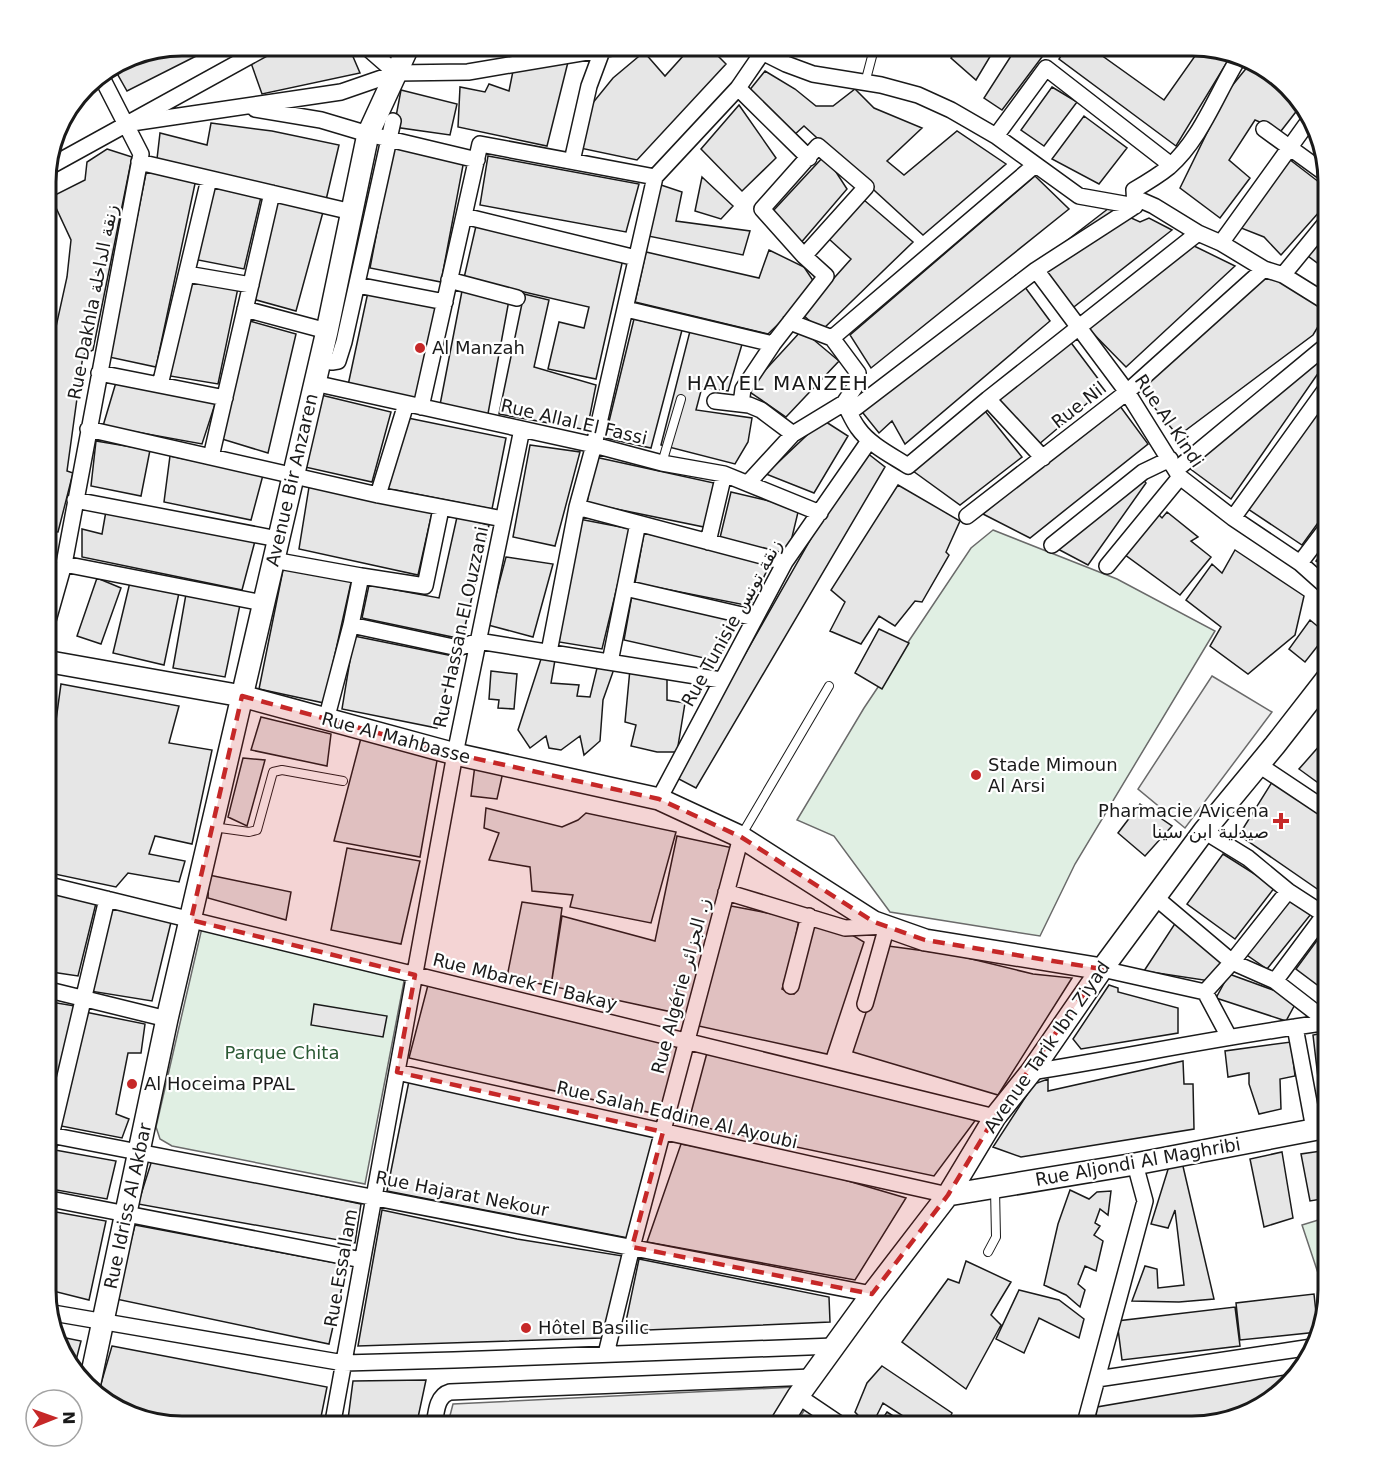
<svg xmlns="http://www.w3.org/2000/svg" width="1373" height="1472" font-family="'DejaVu Sans','Noto Sans Arabic',sans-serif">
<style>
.green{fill:#e0efe3;stroke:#6a6a6a;stroke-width:1.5}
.parking{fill:#ededed;stroke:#6a6a6a;stroke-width:1.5}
.building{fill:#e6e6e6;stroke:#1a1a1a;stroke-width:1.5}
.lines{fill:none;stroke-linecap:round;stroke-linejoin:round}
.lane-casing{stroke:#1a1a1a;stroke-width:10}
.street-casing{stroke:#1a1a1a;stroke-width:18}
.secondary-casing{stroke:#1a1a1a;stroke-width:24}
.lane{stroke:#fff;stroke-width:8}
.street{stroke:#fff;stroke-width:15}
.secondary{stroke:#fff;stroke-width:21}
.marked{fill:#c62828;fill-opacity:0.2;stroke:#c62828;stroke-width:4.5;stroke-dasharray:12 8;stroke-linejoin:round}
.poi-dot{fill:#c62828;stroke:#fff;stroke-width:2}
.labels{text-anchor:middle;stroke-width:4.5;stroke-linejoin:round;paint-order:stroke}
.street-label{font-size:18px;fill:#1a1a1a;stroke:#fff}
.poi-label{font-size:18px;fill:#1a1a1a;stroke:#fff;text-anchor:start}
.park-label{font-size:18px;fill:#2b5a34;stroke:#fff}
.neighbourhood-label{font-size:20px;letter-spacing:1.5px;fill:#1a1a1a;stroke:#fff}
.rim{fill:none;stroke:#1a1a1a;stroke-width:3}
</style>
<rect width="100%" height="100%" fill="#fff"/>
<path class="green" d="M993,530L1117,579L1215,631L1075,864L1040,936L890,912L834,836L797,820L864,708L971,548Z
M205,924L406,971L365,1184L172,1146L160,1139L156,1127L201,932Z
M1328,1217V1291L1326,1297L1302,1225Z"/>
<path class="parking" d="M1212,676L1272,712L1185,828L1138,789Z
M795,1387L771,1427H447L453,1404Z
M811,1399L854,1427H794Z"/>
<path class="building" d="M182,45H218L127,91L114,68L148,52Z
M288,45H348L360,73L262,94L251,63Z
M693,45H707L726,64L637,160L580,148L587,110L613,78L644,52L665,76Z
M959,45H988L994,50L976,80L951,58Z
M1018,45H1051L1002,110L984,98Z
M1068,45H1087L1164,100L1202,46L1232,54L1176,146L1059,59Z
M1253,60L1300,98L1302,104L1281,131L1255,120L1229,160L1250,178L1220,218L1180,188L1227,92Z
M568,62L547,146L458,127L460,87L485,92L489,84L509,91L513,71Z
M765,71L795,89L816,106H833L855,89L874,108L922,128L887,161L904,175L957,131L1006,164L923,235L804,126L793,136L748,92Z
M1052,87L1077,102L1044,146L1021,130Z
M401,90L457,104L450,135L394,127Z
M739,105L776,158L742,191L701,149Z
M1084,116L1127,148L1099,184L1052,159Z
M211,123L272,131L339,145L326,200L157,159L160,133L207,145Z
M393,147L464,160L441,282L370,268Z
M107,149L132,157L93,350L83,355L67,471L73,473L58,532L45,531V409L48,363L67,277L71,240L51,197L85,180L87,162Z
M825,155L847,189L799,245L773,211Z
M488,156L639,184L626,232L480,205Z
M1285,156L1328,189V202L1281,255L1264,237L1241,228Z
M147,168L196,179L156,367L109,357Z
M1035,176L1069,209L871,368L850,335Z
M702,177L733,206L721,219L695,211Z
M658,184L682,192L676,221L750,231L743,255L648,236Z
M211,185L261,197L244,269L193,259Z
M864,200L913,242L821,331L802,314L851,259L829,239Z
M273,201L323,212L296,311L249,298Z
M1109,208L1140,222L1149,218L1172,230L1070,310L1034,266Z
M476,226L623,259L596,379L548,369L559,322L584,328L589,307L464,278Z
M1328,229V271L1308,256Z
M1188,243L1235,266L1126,367L1080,320Z
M769,250L804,267L814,282L796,307L768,334L635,302L646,252L759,278Z
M1267,273L1328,310L1313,335L1178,436L1135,384Z
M1016,275L1050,321L905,444L892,421L879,433L859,408Z
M190,281L238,288L218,384L170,376Z
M462,291L509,300L487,419L439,410Z
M368,292L437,306L416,404L347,390Z
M524,294L549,300L534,367L596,385L587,430L499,414Z
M634,319L682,330L651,448L605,438Z
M246,320L296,334L268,453L222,439Z
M802,330L839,361L786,417L747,390Z
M690,331L743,341L728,391L702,387L696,410L752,418L748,442L735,464L661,445Z
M1066,336L1105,388L1038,445L997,398Z
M1318,355L1328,359L1231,499L1189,468Z
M117,379L216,401L202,444L103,426Z
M1328,390V509L1302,545L1245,507Z
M321,395L391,412L372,482L305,467Z
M1117,402L1148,444L1030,538L983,514Z
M981,406L1022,457L960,505L913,471Z
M403,417L506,438L492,509L385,488Z
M823,420L848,436L814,493L766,474Z
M96,441L150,450L141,496L91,486Z
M530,445L580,452L555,546L513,537Z
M862,449L885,467L696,788L675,777Z
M170,456L263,475L251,520L164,502Z
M595,457L714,483L704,527L587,503Z
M1138,473L1146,483L1088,565L1056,548Z
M898,485L960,521L946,552L949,555L922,602L915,601L895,626L879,616L861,644L830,631L845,602L831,590Z
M309,487L433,508L418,575L299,549Z
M731,492L799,508L787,558L719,542Z
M1149,505L1162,518L1167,512L1198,537L1191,541L1211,557L1180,595L1117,549Z
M106,511L255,541L242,590L82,557V529L102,534Z
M457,517L489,525L462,639L362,618L369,585L439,598Z
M579,519L631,529L602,649L559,642Z
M644,533L771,562L750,606L635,583Z
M1328,544V569L1316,561Z
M1235,550L1304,596L1295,635L1248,674L1210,646L1221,627L1186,600L1212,564L1222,573Z
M506,557L553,564L533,637L488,625Z
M284,565L352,578L324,703L259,689Z
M97,578L121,588L101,644L77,636Z
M131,578L180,588L164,665L113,653Z
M186,594L241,600L225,677L173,668Z
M632,595L741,617L717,661L624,640Z
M1310,620L1327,634L1305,662L1289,649Z
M879,629L909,643L882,689L855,673Z
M354,636L453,656L437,728L342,709Z
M541,659L555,660L551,683L579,685L577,696L590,697L597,668L614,669L603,700L600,741L584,755L580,736L561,750L549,748L546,736L530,748L518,730Z
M630,669L667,674V700L685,703L677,752H657L631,746L636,725L625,722Z
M491,671L517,674L514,709L498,708L499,700L489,699Z
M61,684L179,706L169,743L212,750L192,844L155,836L149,854L185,861L179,882L128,873L116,887L45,872V734L54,735Z
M261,717L331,734L327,766L251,750Z
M1328,736V790L1299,769Z
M361,738L438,755L420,857L334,841Z
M243,758L265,760L247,826L228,817Z
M475,765L503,772L497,799L471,796Z
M1274,779L1328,818V892L1326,895L1239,835Z
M1140,804L1172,826L1145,856L1118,833Z
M486,808L562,827L578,820L586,813L676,832L651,923L570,907L573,895L532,891L530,867L489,860L499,833L484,828Z
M677,836L733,848L686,1015L551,986L562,916L655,941Z
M347,848L420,861L401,944L331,930Z
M1223,854L1275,887L1235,939L1187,904Z
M209,875L291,892L286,920L208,898Z
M45,889L97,899L78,976L45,971Z
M1283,897L1311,914L1267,969L1241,951Z
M522,902L562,908L551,986L507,977Z
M731,906L799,919L793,952L782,989L794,994L813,920L837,926L864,942L827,1054L694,1025Z
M110,908L172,918L152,1001L90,991Z
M1176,922L1223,960L1210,981L1144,971Z
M1321,935L1328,940V993L1296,969Z
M888,946L955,955L1033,974L1072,978L998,1095L853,1052Z
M1229,974L1298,999L1286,1021L1216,998Z
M428,985L679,1042L661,1115L409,1058Z
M1109,985L1118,988V992L1178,1008V1033L1081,1049L1073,1039Z
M45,1001L75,1006L46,1122H45Z
M314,1004L387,1016L383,1037L311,1025Z
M85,1012L145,1024L141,1053H128L116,1114L129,1119L122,1138L61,1126Z
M1328,1032V1103H1321L1313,1035Z
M1291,1042L1295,1076L1280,1079L1281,1109L1259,1114L1249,1084V1073L1228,1077L1225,1051Z
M708,1049L980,1114L934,1176L688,1124Z
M1183,1061L1184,1084H1193L1194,1129L1021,1157L993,1147L1034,1084L1048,1079V1091Z
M409,1081L655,1133L628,1238L387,1191Z
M681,1144L780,1161L906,1198L855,1280L647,1242Z
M55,1150L116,1161L107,1199L45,1188Z
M1321,1151L1328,1198L1310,1201L1301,1154Z
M1282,1152L1293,1218L1264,1227L1250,1159Z
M152,1160L361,1204L355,1243L138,1204Z
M1182,1162L1214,1299L1179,1302L1132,1301L1145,1266L1157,1269L1158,1288L1184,1285L1175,1210L1168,1228L1151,1224L1170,1163Z
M1070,1190L1089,1199L1097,1192L1111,1191L1108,1215L1100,1209L1095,1223L1100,1226L1094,1235L1103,1241L1096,1271L1085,1266L1078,1284L1085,1290L1080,1307L1066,1295L1044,1285L1058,1224Z
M45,1210L106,1221L89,1300L45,1289Z
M382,1210L517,1239L623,1256L602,1338L358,1346Z
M135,1225L347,1265L329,1344L116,1299Z
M639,1259L829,1297L830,1322L624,1331Z
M966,1261L1011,1282L991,1315L1001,1325L966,1389L902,1342L948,1279L959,1283Z
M1019,1290L1059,1300L1084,1319L1079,1338L1039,1318L1024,1353L996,1339Z
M1314,1294L1318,1332L1240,1340L1236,1303Z
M1235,1307L1240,1346L1122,1360L1117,1321Z
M61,1337L81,1341L73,1372Z
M112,1346L327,1387L319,1427H181L122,1413L98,1394Z
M882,1366L952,1413L946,1427H920L883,1403L871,1427H869L855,1412L867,1383Z
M1296,1373L1275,1399L1217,1418L1139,1427H1095L1097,1407Z
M426,1380L416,1427H347L353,1381Z
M887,1412L910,1427H877Z"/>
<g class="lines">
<g class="lane-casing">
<path id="lane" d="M865,83L875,45
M662,463L681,399
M213,827L249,832L257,830L273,772L282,770L343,781
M741,836L829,686
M1317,926L1328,934
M988,1252L996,1237L995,1189"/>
</g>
<g class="street-casing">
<path id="street" d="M364,45L396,73
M748,45L786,64L813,74L881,85L918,95L951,110L996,136L1079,196L1135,206L1138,199L1154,206L1198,233L1221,243L1264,269L1283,275L1328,303
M738,88L809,158
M255,109L321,120L368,134L477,160
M125,124L341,92L396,73L468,72L629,45
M1264,129L1326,174
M996,136L1046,68L1171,165
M572,161L589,86L602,51
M139,162L352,212
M47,168L270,45
M464,216L636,258
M1221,243L1308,122
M1036,270L1127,392L1180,477L1233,518L1300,563L1328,588
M187,274L251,285
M1283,275L1328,220
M449,280L517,298
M357,285L445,302
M245,309L327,331
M626,309L773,344
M790,322L832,338L858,373L855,387L844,403C849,411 852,420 858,428C870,445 891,455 908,466L988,399L1198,233
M832,338L1035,165
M320,360L332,362L338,361L344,342L393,121
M99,373L225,398
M314,383L594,445L662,463L724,474L820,513
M160,385L209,179
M988,399L1043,458
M715,401L749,405L761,410L793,434
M741,404L743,389L773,344L826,276L804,256L762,209L818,146L866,187L804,256
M421,407L480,144L655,177
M850,412L1036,270L1135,206L1134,190C1146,183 1158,176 1169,167C1202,138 1217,92 1240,56
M88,429L378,495L503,519
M211,457L272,193
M1177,469L1328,344
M748,483L793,434L844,403
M378,495L406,404
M75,500L278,539
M577,507L785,562
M967,516L1127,392L1264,269
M1233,518L1328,386
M708,542L724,474
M1052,545L1143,472L1170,459
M273,560L361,576
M1300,563L1328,526
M64,564L263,603
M1107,566L1180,477
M625,588L755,618
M351,625L458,648L478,641L721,680
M45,631L64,564L141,154L100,74
M549,652L577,507L594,445L655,177L738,88L762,53
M610,662L638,523
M326,720L351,625L361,576L425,586L441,509
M1259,765L1328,811
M659,799L785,562L869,441
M1204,831L1248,858L1288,891L1325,915
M45,884L995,1117
M726,892L845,928L887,926L865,1004
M1155,897L1232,962L1275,981L1328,1022
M1102,969L1205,992L1229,1037
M1275,981L1328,910
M791,986L809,916
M45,989L167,1019
M1205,992L1232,962L1288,891
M397,1072L948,1195
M1031,1072C1119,1058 1206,1040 1295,1027
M1314,1129L1295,1027L1328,1022
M45,1134L872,1294
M45,1161L107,899
M45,1198L362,1260
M53,1313L344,1363L454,1360L834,1346
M606,1354L632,1247L741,837
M1097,1379L1312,1347
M798,1396L844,1427
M332,1427L455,754L522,429
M434,1427C436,1414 436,1396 450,1392L812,1377
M1084,1427L1145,1201L1135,1164"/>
</g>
<g class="secondary-casing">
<path id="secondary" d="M45,661L242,696L455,754L659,799L741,837L874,922L925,940L1102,969
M948,1195L1135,1164L1328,1127
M89,1387L167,1019L327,331L368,134L409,45
M779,1427L798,1396L872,1294L948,1195L995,1117L1031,1072L1102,969L1204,831L1275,745L1328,677"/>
</g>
<use href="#lane" class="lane"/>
<use href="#street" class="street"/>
<use href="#secondary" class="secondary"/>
</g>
<path class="marked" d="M242,696L455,754L659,799L741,837L874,922L925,940L1102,969L995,1117L948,1195L872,1294L632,1247L663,1132L397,1072L415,975L191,920Z"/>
<g class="poi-dot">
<circle cx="420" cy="348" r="6"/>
<circle cx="976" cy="775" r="6"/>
<path d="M1278 812h6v6h6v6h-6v6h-6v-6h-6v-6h6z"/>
<circle cx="132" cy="1084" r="6"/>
<circle cx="526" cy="1328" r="6"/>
</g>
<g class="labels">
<g class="street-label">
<text transform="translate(93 302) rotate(-79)" y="6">Rue Dakhla زنقة الداخلة</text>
<text transform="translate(1079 405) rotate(-38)" y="6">Rue Nil</text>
<text transform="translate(1169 421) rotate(56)" y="6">Rue Al Kindi</text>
<text transform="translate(574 422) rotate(13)" y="6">Rue Allal El Fassi</text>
<text transform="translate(292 480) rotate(-77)" y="6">Avenue Bir Anzaren</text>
<text transform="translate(732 623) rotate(-61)" y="6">Rue Tunisie زنقة تونس</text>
<text transform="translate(461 627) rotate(-78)" y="6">Rue Hassan El Ouzzani</text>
<text transform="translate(396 738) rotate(15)" y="6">Rue Al Mahbasse</text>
<text transform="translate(525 982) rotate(14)" y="6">Rue Mbarek El Bakay</text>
<text transform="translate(681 986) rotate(-75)" y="6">Rue Algérie ز. الجزائر</text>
<text transform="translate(1047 1047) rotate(-55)" y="6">Avenue Tarik Ibn Ziyad</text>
<text transform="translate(677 1115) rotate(13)" y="6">Rue Salah Eddine Al Ayoubi</text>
<text transform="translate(1138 1162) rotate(-10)" y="6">Rue Aljondi Al Maghribi</text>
<text transform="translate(462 1194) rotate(11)" y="6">Rue Hajarat Nekour</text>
<text transform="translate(128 1206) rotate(-78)" y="6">Rue Idriss Al Akbar</text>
<text transform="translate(341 1268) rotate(-80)" y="6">Rue Essallam</text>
</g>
<g class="poi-label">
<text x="432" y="354">Al Manzah</text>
<text x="988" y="771">Stade Mimoun<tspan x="988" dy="21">Al Arsi</tspan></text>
<text x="1269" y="817" text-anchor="end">Pharmacie Avicena<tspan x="1269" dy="21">صيدلية ابن سينا</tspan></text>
<text x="144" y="1090">Al Hoceima PPAL</text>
<text x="538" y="1334">Hôtel Basilic</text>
</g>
<g class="park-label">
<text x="282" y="1059">Parque Chita</text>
</g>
<g class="neighbourhood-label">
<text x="778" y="390">HAY EL MANZEH</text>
</g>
</g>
<path d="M0 0H1373V1472H0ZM182 56H1192A126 126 0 0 1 1318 182V1290A126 126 0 0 1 1192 1416H182A126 126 0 0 1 56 1290V182A126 126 0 0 1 182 56Z" fill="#fff" fill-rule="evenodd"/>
<path class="rim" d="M182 56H1192A126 126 0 0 1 1318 182V1290A126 126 0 0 1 1192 1416H182A126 126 0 0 1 56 1290V182A126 126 0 0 1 182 56Z"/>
<g transform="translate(54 1418) rotate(89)"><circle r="28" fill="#ffffff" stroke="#a3a3a3" stroke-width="1.5"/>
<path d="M0-4.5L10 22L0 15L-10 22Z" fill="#c62828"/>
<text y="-9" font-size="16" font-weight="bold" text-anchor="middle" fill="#1a1a1a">N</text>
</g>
</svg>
